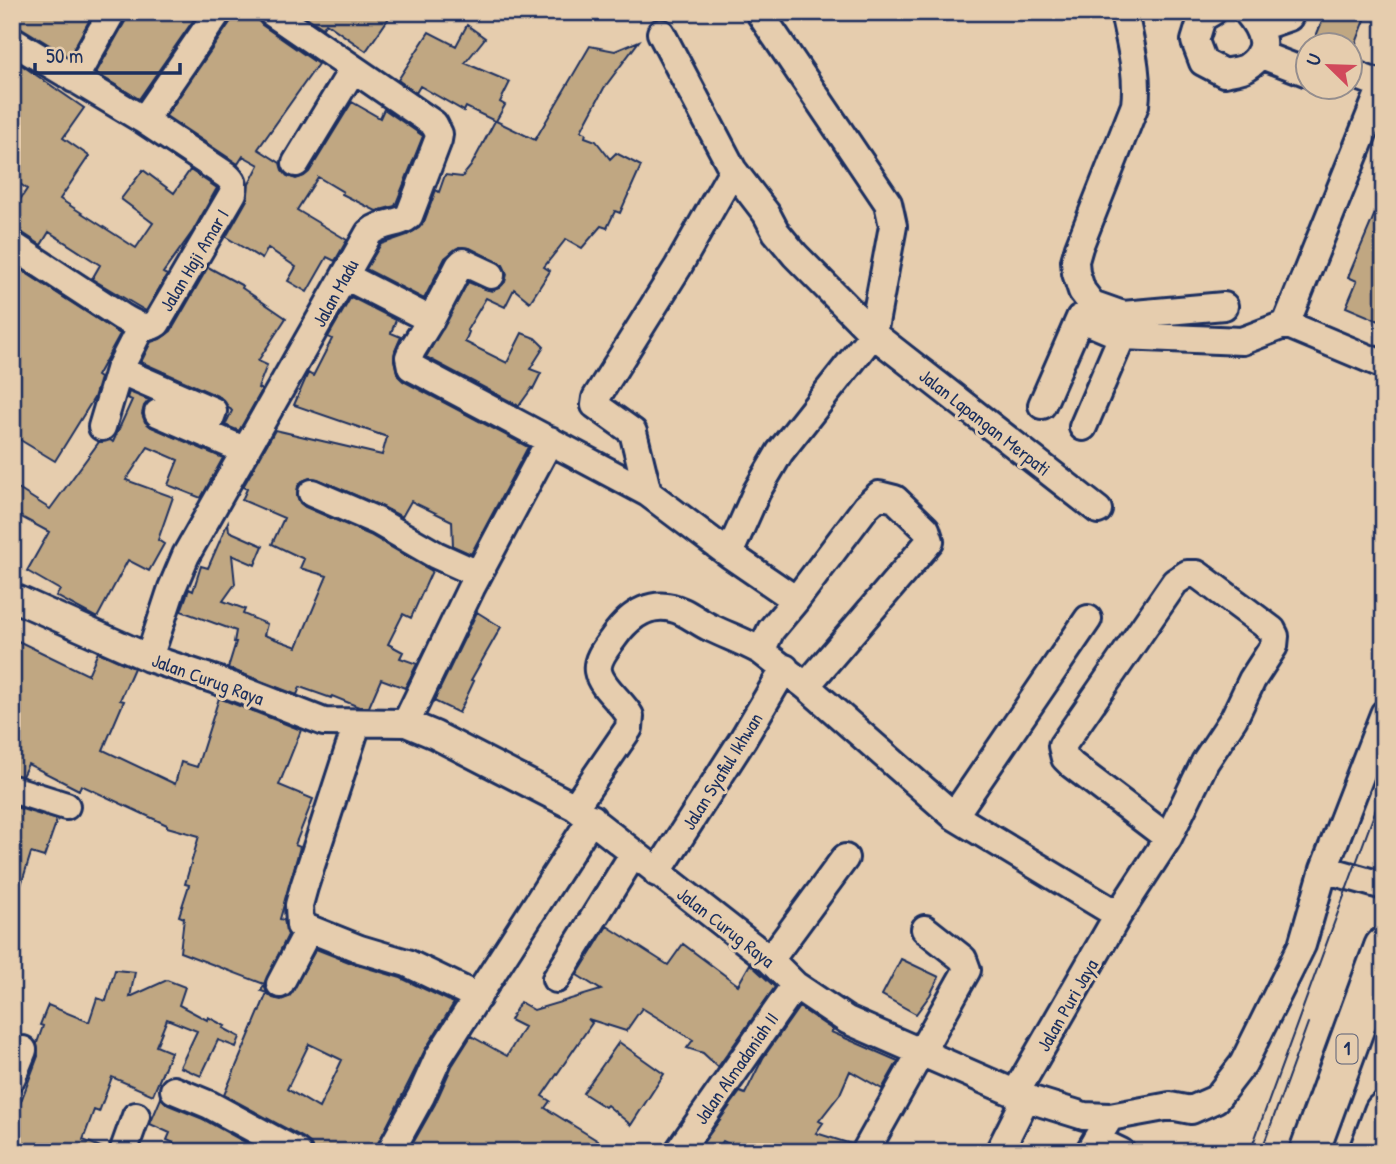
<svg xmlns="http://www.w3.org/2000/svg" width="1396" height="1164" font-family="'Patrick Hand',sans-serif">
<style>
.building{fill:#c0a782;stroke:#1b2f5e;stroke-width:2;fill-rule:evenodd}
.lines{fill:none;stroke-linecap:round;stroke-linejoin:round}
.minor-casing{stroke:#1b2f5e;stroke-width:32}
.highway-casing{stroke:#1b2f5e;stroke-width:44}
.minor{stroke:#e6cdae;stroke-width:26}
.highway{stroke:#e6cdae;stroke-width:38}
.tram{stroke:#1b2f5e;stroke-width:2}
.labels{text-anchor:middle;stroke-width:6;stroke-linejoin:round;paint-order:stroke}
.shield{fill:#e6cdae;stroke:#585e76;stroke-width:2}
.shield-label{font-size:18px;font-weight:bold;fill:#1b2f5e}
.street-label{font-size:19px;fill:#1b2f5e;stroke:#e6cdae}
</style>
<rect width="100%" height="100%" fill="#e6cdae"/>
<filter id="ink" filterUnits="userSpaceOnUse"><feTurbulence type="fractalNoise" baseFrequency=".0143" numOctaves="2"/><feDisplacementMap in="SourceGraphic" scale="14" xChannelSelector="R" yChannelSelector="G"/><feConvolveMatrix kernelMatrix="1 2 1 2 8 2 1 2 1" color-interpolation-filters="sRGB"/></filter>
<g filter="url(#ink)">
<path class="building" d="M12,12H94L69,57L20,27L12,25Z
M128,12H199L139,99L96,73L126,20Z
M234,12H255L257,19L262,25L318,64L258,149L280,163L282,170L287,176L296,179L304,176L309,172L352,102L380,118L384,109L423,136L395,206L376,211L342,194L343,192L318,177L297,210L347,240L335,261L327,257L307,292L288,281L296,267L268,248L262,259L226,237L247,200L249,184L259,165L243,156L238,164L166,116L231,21Z
M299,12H393L366,51L326,23L323,28Z
M1326,12H1368L1353,51L1350,46H1340L1316,36Z
M467,25L485,38L465,63L510,82L500,102L505,105L496,121L535,140L590,46L615,51L639,41L604,88L581,131L586,133L585,137L596,141L610,159L616,153L641,166L620,213L615,211L607,228L601,226L582,248L566,239L544,267L550,271L530,302L514,289L505,307L486,298L467,330L469,332L465,342L507,363L522,333L535,338L544,347L530,369L541,373L533,389L532,388L519,406L426,357L468,282L485,289L492,291L499,288L505,282L507,274L503,265L470,248L459,247L445,258L424,299L366,269L381,244L407,235L419,228L424,222L436,190L439,192L445,175L462,177L471,166L495,121L466,107L464,111L420,86L416,93L398,80L429,32L456,46Z
M20,64L84,108L63,138L89,156L60,199L136,248L153,223L121,199L143,170L174,193L190,170L217,188L193,231L163,273L167,275L146,311L92,279L100,265L49,232L41,245L21,232L12,229V212L27,189L12,178V74Z
M1384,192V323L1346,307L1357,281L1348,277Z
M12,264L120,334L97,376L100,378L94,398L55,461L12,435Z
M208,267L243,286L242,288L286,318L258,361L267,365L258,388L262,390L239,431L225,425L232,411L220,397L141,362L151,342L160,339L171,331Z
M351,297L396,320L391,333L401,337L395,351L394,360L398,376L403,381L528,447L471,554L453,546L452,521L411,501L402,517L383,507L318,479L310,478L302,481L298,486L297,495L300,503L305,507L370,535L432,571L411,618L403,614L388,644L403,652L400,658L417,664L405,688L381,679L369,707H359L332,696L331,698L300,687L297,695L228,668L236,642H234L236,631L181,611L189,589L193,591L201,566L208,568L228,522L229,531L263,546L255,565L232,555L235,584L223,601L245,609L243,614L267,624L264,635L297,647L327,576L300,568L304,559L272,544L284,518L242,500L247,489L243,487L275,430L382,455L387,437L294,405L308,373L313,376L332,339L328,337Z
M129,392L149,400L144,406L142,414L145,422L151,427L223,458L201,498L168,485L178,460L148,447L126,480L173,497L158,540L164,544L149,571L128,560L97,618L56,596L60,590L27,571L49,532L12,512V485L50,509L99,442L110,440L113,442L132,400L127,398Z
M477,612L501,627L471,680L474,681L459,713L434,701Z
M12,638L88,675L98,652L134,668L120,700L124,701L103,750L175,784L181,762L197,767L219,698L301,730L279,785L313,799L295,845L300,847L280,919L284,920L288,935L264,984L180,952L184,918L179,916L189,885L185,884L199,836L167,827V825L81,785L79,790L28,764L22,776L12,774Z
M12,806L57,820L44,857L31,853L16,901L12,900Z
M607,926L668,965L683,944L738,985L750,964L775,987L718,1067L703,1053L687,1048L693,1040L642,1008L626,1031L588,1019L592,1023L542,1096L550,1101L545,1108L616,1152H408L435,1104L452,1066L471,1036L507,1056L524,1027L510,1020L520,1002L534,1010L601,990L577,975Z
M316,949L354,964L401,978L454,1003L425,1050L374,1152H313L311,1144L304,1138L224,1095L267,993L261,991L264,985L267,993L273,998L281,1000L289,997ZM309,1044L342,1060L319,1108L287,1089Z
M901,959L939,977L930,995L916,1014L882,995Z
M115,970L135,972L130,997L167,980L185,987L179,1005L207,1020L208,1017L225,1026L223,1028L240,1037L236,1047L218,1040L201,1076L180,1067L197,1031L167,1019L156,1046L171,1052L153,1095L112,1077L99,1112L94,1110L83,1140L108,1150V1152H12V1125L38,1056L37,1043L43,1026L40,1025L48,1005L89,1022L97,998L106,1001Z
M799,1007L833,1030L831,1032L898,1061L882,1089L850,1071L840,1094L819,1121L823,1123L816,1133L851,1144L849,1152H744L723,1141L716,1152L698,1150L740,1092L745,1094L763,1058Z
M619,1042L664,1074L631,1125L607,1105L605,1107L583,1093Z
M161,1098L168,1105L203,1119L263,1152H170L174,1143L167,1140L170,1133L150,1124Z"/>
<g class="lines">
<g class="minor-casing">
<path id="minor" d="M1124,12C1130,43 1139,73 1135,105L1079,247L1075,261L1076,273L1082,291L1092,304L1123,315L1224,306
M1212,12L1202,18L1195,41L1203,62L1224,73C1231,71 1241,71 1247,67C1272,51 1262,30 1247,12
M1260,27L1289,17L1291,12
M661,33L733,170L766,213L776,232L795,255L873,334L1098,510
M12,41L142,119L146,117L218,12
M1259,54L1308,73
M1350,73L1382,85
M74,79L112,12
M296,163L353,69
M733,170L678,267L596,398L595,405L633,432L648,493L729,554L796,600L771,630L761,651L806,686L954,816L1118,915
M12,245L122,317C133,323 145,332 157,323L233,193C234,184 233,181 226,175L142,119
M491,275L463,262L459,266L433,316L412,350L409,357L411,367L648,493
M345,276L431,320
M1286,324L1384,81
M119,370L213,411L205,433
M1042,405L1080,318L1122,336
M158,413L246,451
M102,427L119,370L141,327
M1083,427L1122,336L1242,341L1286,324L1384,365
M312,493L377,521L436,555L478,574
M729,554L757,491L780,452L873,334L893,226L888,203L759,12
M12,597L149,658L216,680L324,722L406,723L435,735L575,807L770,960L795,985L847,1020L1026,1098L1084,1116L1110,1117L1170,1106L1191,1110L1216,1099L1243,1064L1302,945L1324,869L1384,714
M796,600L866,507L879,495L895,499L926,529L930,541L806,686
M149,658L172,588L186,555L369,233C383,221 399,225 409,216L438,140L439,134L434,124L271,12
M406,723L471,588L550,440
M357,724L304,887L299,905L300,925L360,949L407,963L478,997
M12,789L66,806
M575,807L629,728L630,716C622,701 601,688 598,671C596,659 607,647 614,637C631,613 654,598 683,612C693,617 702,624 711,628C728,636 745,642 761,651
M954,816L1088,619
M1324,869L1384,886
M657,873L743,739L785,668
M770,960L845,858
M556,979L634,853
M280,984L309,929
M12,1077L23,1050
M174,1090L210,1105L297,1152
M1015,1094L1118,915L1168,838L1205,762L1234,718L1252,680L1274,646L1275,636L1272,630L1197,574H1187L1175,582L1062,746L1065,758L1072,765L1168,838
M1096,1140L1121,1152
M123,1152L136,1116
M390,1152L421,1096L438,1058L592,818
M678,1152L795,985
M865,1152L967,970L963,959L925,929
M999,1152L1026,1098
M1089,1152L1110,1117"/>
</g>
<g class="highway-casing">
<path id="highway" d="M1309,1152L1384,947
M1369,1152L1384,1112"/>
</g>
<use href="#minor" class="minor"/>
<use href="#highway" class="highway"/>
<path class="tram" d="M1250,1152L1384,787
M1261,1152L1308,1023"/>
</g>
</g>
<g class="labels">
<rect class="shield" x="1336.5" y="1034.5" width="21" height="29" rx="5"/>
<g class="shield-label">
<text x="1347" y="1055">1</text>
</g>
<g class="street-label">
<text transform="translate(194 260) rotate(-59)" y="7">Jalan Haji Amar I</text>
<text transform="translate(335 293) rotate(-61)" y="7">Jalan Madu</text>
<text transform="translate(985 422) rotate(38)" y="7">Jalan Lapangan Merpati</text>
<text transform="translate(208 679) rotate(20)" y="7">Jalan Curug Raya</text>
<text transform="translate(722 771) rotate(-58)" y="7">Jalan Syafiul Ikhwan</text>
<text transform="translate(726 927) rotate(38)" y="7">Jalan Curug Raya</text>
<text transform="translate(1067 1005) rotate(-60)" y="7">Jalan Puri Jaya</text>
<text transform="translate(736 1068) rotate(-55)" y="7">Jalan Almadaniah II</text>
</g>
</g>
<rect width="1396" height="1164" fill="none" stroke="#e6cdae" stroke-width="42"/>
<rect x="21" y="21" width="1354" height="1122" fill="none" stroke="#1b2f5e" stroke-width="2.5" filter="url(#ink)"/>
<g transform="translate(1329 66) rotate(293)"><circle r="33" fill="#e6cdae" stroke="#958e8e" stroke-width="2"/>
<path d="M0-5L12 26L0 18L-12 26Z" fill="#d1495b"/>
<text y="-10" font-size="19" font-weight="bold" text-anchor="middle" fill="#1b2f5e">U</text>
</g>
<path d="M35 63v10h145v-10" fill="none" stroke="#1b2f5e" stroke-width="3.5"/>
<text x="46" y="63" font-size="21" fill="#1b2f5e" stroke="#e6cdae" stroke-width="5" paint-order="stroke">50 m</text>
</svg>
